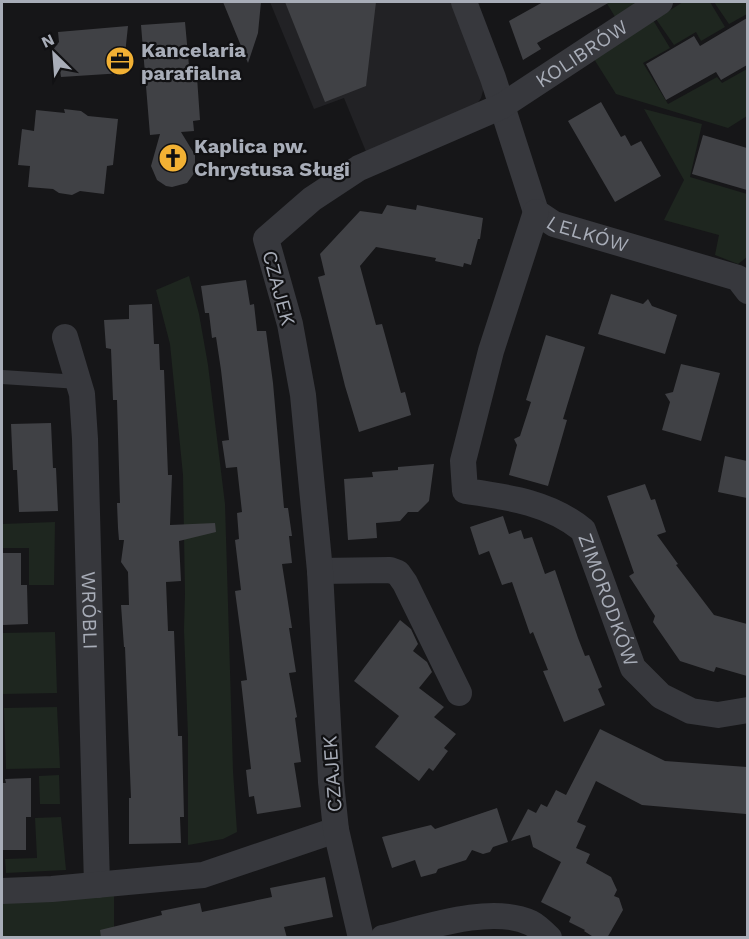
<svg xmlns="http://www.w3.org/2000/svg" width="749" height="939" font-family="'Work Sans',sans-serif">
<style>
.built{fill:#222225}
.green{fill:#1e261f}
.building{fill:#404145}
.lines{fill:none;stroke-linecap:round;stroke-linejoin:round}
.service{stroke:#37383d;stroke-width:14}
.minor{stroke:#37383d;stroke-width:26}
.labels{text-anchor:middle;stroke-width:4.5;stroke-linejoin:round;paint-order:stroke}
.poi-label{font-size:20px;font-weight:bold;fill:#a8adb8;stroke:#111113;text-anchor:start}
.street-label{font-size:20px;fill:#a8adb8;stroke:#111113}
</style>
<rect width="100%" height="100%" fill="#161618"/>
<path class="built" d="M270,2H456L484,87L481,98L475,107L367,154L344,98L314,109Z"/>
<path class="green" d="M606,2H633L636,6L617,20Z
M683,2H710L725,27L701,41L696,32L674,45L656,19Z
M714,2H747V14L729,24Z
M653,20L670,48L643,63L668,104L717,77L722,83L747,69V116L728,128L616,94L594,59Z
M644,109L702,124L690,177L747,194V257L738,264L715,255L719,235L664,220L684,180Z
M189,276L199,314L208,365L225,504L233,771L237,832L223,839L188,845V736L184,630L185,594L183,475L170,344L156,290Z
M55,522L54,585H29V548H2V524Z
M55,632L57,693L3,694L2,633Z
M57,707L60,768L6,769L4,708Z
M59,775L60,804H40L39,776Z
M61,817L66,870L6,873L5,859L37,858L35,818Z
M114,894V937H2V900Z"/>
<path class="building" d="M223,2H261L258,33L248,63Z
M285,2H376L366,86L325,102Z
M543,2H610L537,43L541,49L523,60L509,21Z
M747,18V65L721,80L716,72L666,100L646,64L694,36L700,46Z
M185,22L190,77H197L200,120L193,121L194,131L181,132L195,155V172L187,183L172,187L166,186L157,180L151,166L160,134L150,135L141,25Z
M128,26L123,73L61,77L58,55L53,50L59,42L58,32Z
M601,102L621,137L625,135L631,146L641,141L661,176L615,202L568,121Z
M64,109L81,111L88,116L118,119L113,165L107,166L104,194L80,191L72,195L59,193L53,189L28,187L30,166L18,165L22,129L34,131L36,110L65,113Z
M703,135L747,148V190L692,174Z
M387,205L416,210L417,205L483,218L480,239H478L471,265L464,263L463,267L435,261L436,258L376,247L360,266L376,325L382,324L401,393L405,392L411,415L359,432L345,386L318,277L325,275L320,254L360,211L382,214Z
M246,280L250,305L254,304L257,331H266L273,383L284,508H288L292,536H289L292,563L282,564L292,628H289L296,672L289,673L297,717L295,718L301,762L294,763L301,807L257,814L254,796L249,797L246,770L251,769L241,681L247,680L235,591L241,590L235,540L239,539L237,513L242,512L237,467L226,468L222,441L229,440L221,370L216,337L212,338L209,313H205L201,286Z
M611,294L643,304L648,299L652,306L677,315L665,354L598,334Z
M152,304L154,344H159L160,370H164L168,475H172L170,525L215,523L216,532L179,541L181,581L166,582L168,631H174L178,736H182L184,817H180L181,843L129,844V798H131L125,647H124L121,605H129L128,572L121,562L124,540H119L118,528L117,503H120L117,400H113L111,349L106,348L104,320L129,319V305Z
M546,335L585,347L563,419L567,420L548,486L509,475L517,445L514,439L520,436L531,402L526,400Z
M681,364L720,373L701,441L662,430L670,402L665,394L673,392Z
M51,423L53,468H56L58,511L19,512L17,470H13L11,424Z
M725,456L747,461V498L718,492Z
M434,464L429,501L418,512H408L400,521L376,523L377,538L348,540L344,479L373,477L372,472L398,470V467Z
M645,484L651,500L655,499L666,532L657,535L678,564L676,565L714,615L747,624V676L716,667L714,672L680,661L653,622L655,616L629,576L634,573L607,496Z
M503,516L509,534L521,530L524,539L532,537L545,574L555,570L578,638L585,656L589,655L602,687L598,689L605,705L564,722L543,671L548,670L533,632L530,634L512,582L502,585L489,551L479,555L470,527Z
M2,553H21V585H27L28,624L3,625Z
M400,620L411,629L418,644L413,651L427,662L432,672L419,688L444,707L434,717L456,734L444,748L448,751L433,771L429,768L419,781L375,747L399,716L354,681Z
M600,729L665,761L747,767L746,814L642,805L596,781L577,822L586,826L576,848L590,854L586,863L611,877L617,890L614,896L619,898L623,910L607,938H595L584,931L585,930L569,922L571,917L541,902L561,862L533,847L530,835L511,841L528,809L536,813L541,804L547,807L556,790L566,795Z
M31,778V817H26V850H2V783H6L5,779Z
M497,808L508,842L493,847L490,852L483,854L472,850L466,860L438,869L436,873L421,877L415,860L392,868L382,837L431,825L435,829Z
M325,877L333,917L284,927L287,938H101L100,930L162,915L161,911L200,903L202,912L272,897L270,888Z"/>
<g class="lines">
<path class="service" d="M2,377L79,382"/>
<g class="minor">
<path id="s1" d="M464,2L493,78L536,212L554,224L738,278L748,291"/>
<path id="s2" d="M536,212L491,351L463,461L465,491C507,497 549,502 583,530L633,668L661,696L691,711L718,715L748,710"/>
<path id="s3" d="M65,337L82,394L85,439L97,885"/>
<path d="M320,571L390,570L398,573L405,583L459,693"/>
<path d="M2,891L52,889L203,875L336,830"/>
<path id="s4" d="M361,938L336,830L331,782L320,571L303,395L290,324L266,239L312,199L359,168L502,106L660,2"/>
<path d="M383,938C424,928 491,904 531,923C537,926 544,933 549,938"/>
</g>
</g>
<defs>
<g id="office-disc" transform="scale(1.5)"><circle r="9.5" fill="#f2b134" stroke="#111113"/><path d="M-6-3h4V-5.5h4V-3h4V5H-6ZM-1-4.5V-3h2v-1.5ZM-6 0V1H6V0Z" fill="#111"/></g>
<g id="church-disc" transform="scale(1.5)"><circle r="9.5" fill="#f2b134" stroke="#111113"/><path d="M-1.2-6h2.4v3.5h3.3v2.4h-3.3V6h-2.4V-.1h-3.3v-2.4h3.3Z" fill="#111"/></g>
</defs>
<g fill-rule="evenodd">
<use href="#office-disc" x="120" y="61"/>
<use href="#church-disc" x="173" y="158"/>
</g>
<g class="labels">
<g class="poi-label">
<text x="141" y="57">Kancelaria<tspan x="141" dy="23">parafialna</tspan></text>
<text x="194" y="153">Kaplica pw.<tspan x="194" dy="23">Chrystusa Sługi</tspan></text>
</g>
<g class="street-label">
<text dy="7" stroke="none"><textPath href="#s4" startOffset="1076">KOLIBRÓW</textPath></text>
<text dy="7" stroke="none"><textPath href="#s1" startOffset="279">LELKÓW</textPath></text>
<text transform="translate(279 288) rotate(75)" y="7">CZAJEK</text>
<text dy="7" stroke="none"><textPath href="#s2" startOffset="490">ZIMORODKÓW</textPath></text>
<text dy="7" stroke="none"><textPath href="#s3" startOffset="276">WRÓBLI</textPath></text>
<text transform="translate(332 774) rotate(-94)" y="7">CZAJEK</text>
</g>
</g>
<rect width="749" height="939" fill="none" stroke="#a8adb8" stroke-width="6"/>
<g transform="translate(54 54) rotate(335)" stroke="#111113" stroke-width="4.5" paint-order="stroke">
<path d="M0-4.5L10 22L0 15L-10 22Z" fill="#a8adb8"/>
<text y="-9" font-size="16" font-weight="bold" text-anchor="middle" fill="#a8adb8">N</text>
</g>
</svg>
